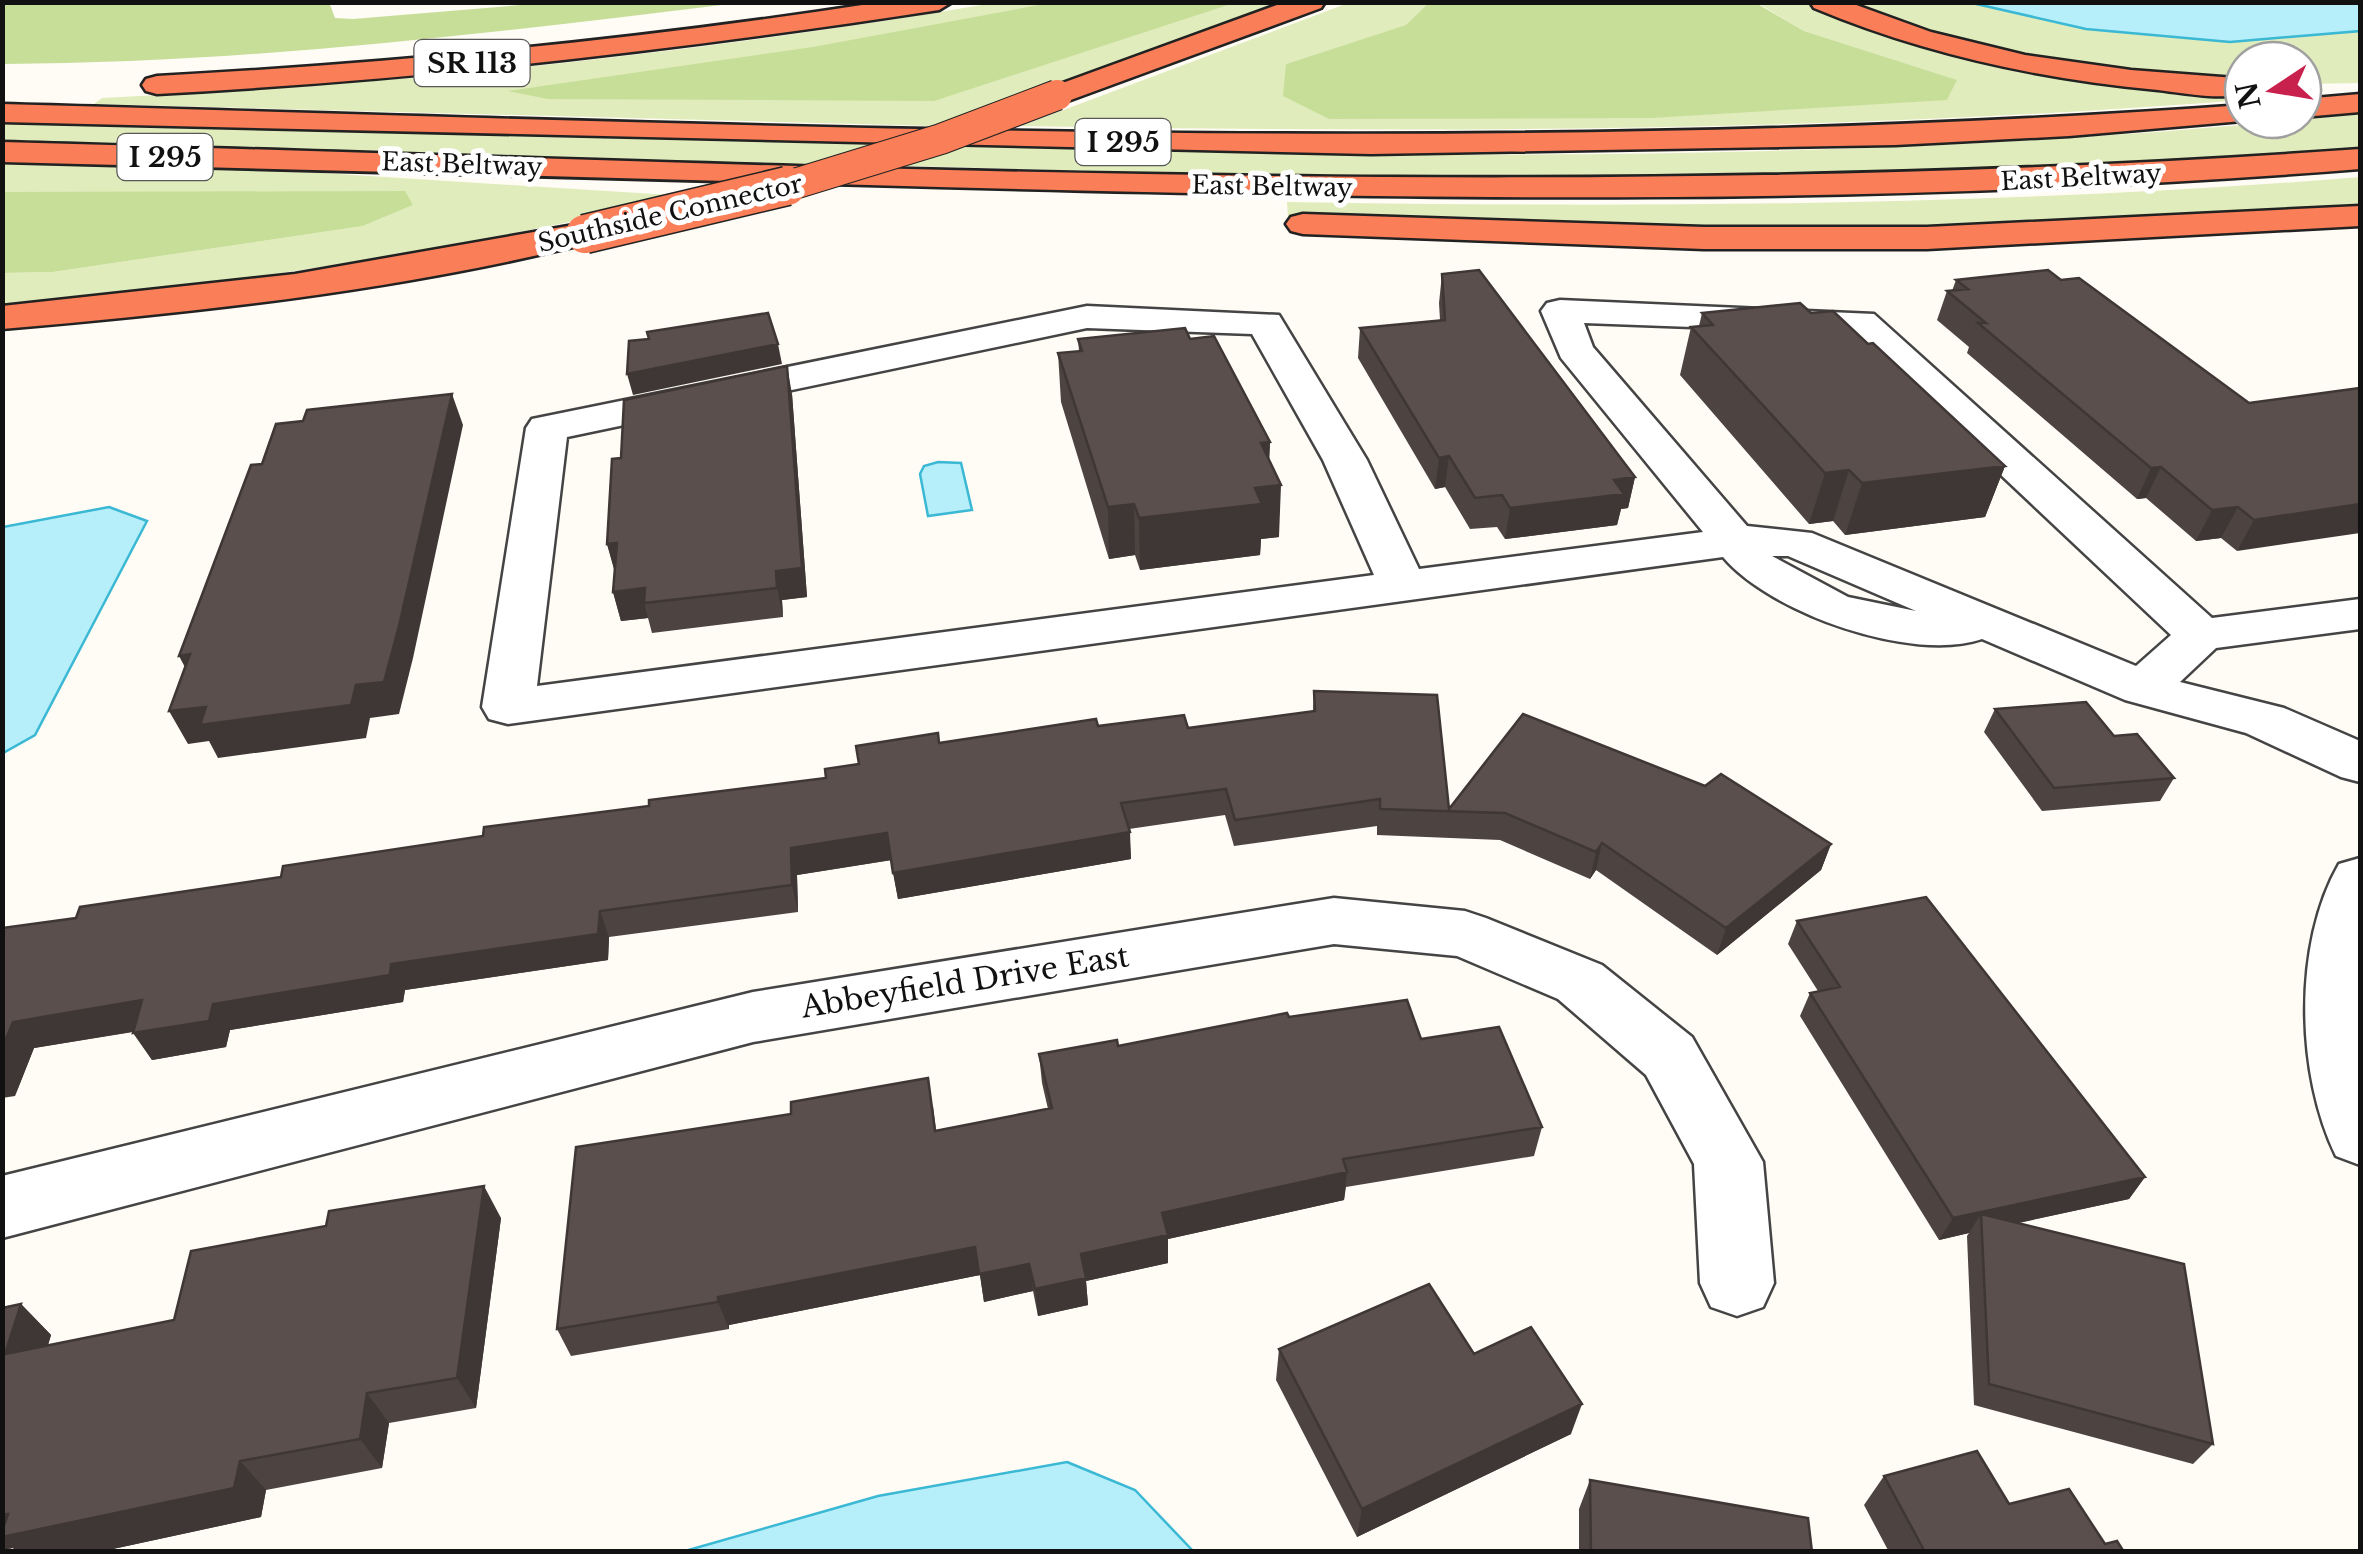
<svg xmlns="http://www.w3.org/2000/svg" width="2363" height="1554" font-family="'Libre Baskerville',serif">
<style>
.green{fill:#e0ecbb}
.forest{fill:#c7de99}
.water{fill:#b6eff9;stroke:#3ab8d4;stroke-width:2.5}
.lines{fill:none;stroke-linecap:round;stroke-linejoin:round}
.minor-casing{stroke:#444;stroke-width:5}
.highway-casing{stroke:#222;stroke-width:5}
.minor{fill:#fff;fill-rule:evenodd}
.highway{fill:#fa7e57;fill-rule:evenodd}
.highway-bridge-far1-casing{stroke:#222;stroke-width:32;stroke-linecap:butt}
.highway-bridge-casing{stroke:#222;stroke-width:41;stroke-linecap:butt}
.highway-bridge-far1{stroke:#fa7e57;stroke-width:30}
.highway-bridge{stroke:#fa7e57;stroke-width:38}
.wall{fill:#4d4441}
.shaded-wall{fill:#3f3735}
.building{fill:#5a4f4c;stroke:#3f3735;stroke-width:2.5}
.labels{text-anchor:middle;stroke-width:10;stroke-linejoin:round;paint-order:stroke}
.far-street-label{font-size:25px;fill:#111;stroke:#fff}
.shield{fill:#fff;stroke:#585858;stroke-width:2.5}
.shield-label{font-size:28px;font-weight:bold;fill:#111}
.street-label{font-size:30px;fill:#111;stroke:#fff}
</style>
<rect width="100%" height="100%" fill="#fffbf5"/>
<path class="green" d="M1351,2L1430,3L1407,25L1286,64L1956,80L1804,31L1756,2L1806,3L1854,22L2178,91L2243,96V100C1836,132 1429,133 1021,126Z
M994,3H1285L933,126L94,104L102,98C401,85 699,53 994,3Z
M1839,3H1972L2086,29L2230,42L2360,31V83L2303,84V60H2243V82L2158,77L2011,53L1942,38Z
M2360,114V152L2007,175L1387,179L905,166L963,146C1428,160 1897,162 2360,114Z
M3,122L881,143L801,167L3,144Z
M3,161L306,172L686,196C458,250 236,283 3,308V273L53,272L363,226L413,205L3,192Z
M2360,177V210L2038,229L1487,226L1288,217L1287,202C1645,208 2003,206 2360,177Z"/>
<path class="forest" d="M329,2L335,18L353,19L557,2L738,3C494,33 248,63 3,64V3Z
M1055,2L1234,3L934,101L548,99L508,91L813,47Z
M1430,2L1756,3L1804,31L1957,80L1947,100L1651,118L1329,119L1283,96L1286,64L1406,25Z
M405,191L413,205L363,226L53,272L3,273V192Z"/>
<path class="water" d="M1972,3H2360V31L2230,42L2086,29Z
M938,462L961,463L972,510L928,516L920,474L924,466Z
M109,507L147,521L35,735L3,753V527Z
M1067,1462L1135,1490L1193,1551H685L878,1496Z"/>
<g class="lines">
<g class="minor-casing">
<path id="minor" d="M1560,300L1874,314L2212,618L2360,599V629L2216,648L2180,682L2284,708L2360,741V782L2341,777L2246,733L2125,700L1982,639C1912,663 1770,613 1723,557L508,724L489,719L482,707L526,428L532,419L1087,306L1279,315L1367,460L1419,569L1703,532L1561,358L1541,311L1547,303ZM1584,323L1850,333L2171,635L2136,666L1812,533L1747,526L1593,347ZM1087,328L1252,334L1323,460L1374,575L537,686L567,437ZM1772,556H1788L1916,611L1848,597Z
M2360,858V1165L2336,1156C2296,1074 2293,944 2339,864Z
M1334,898L1465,911L1486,918L1602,965L1692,1037L1763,1162L1774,1283L1763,1307L1737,1316L1711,1307L1700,1283L1694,1164L1646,1075L1558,999L1457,956L1334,944L753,1042L2,1238V1176L753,992Z"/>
</g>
<g class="highway-casing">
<path id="highway" d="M882,2H952L939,10C679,50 419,80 157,94L146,91L142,85L146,79L157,76C400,63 642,39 882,2Z
M1285,2H1325L1321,8L1068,101H1046L1042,95L1046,89Z
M1810,2H1848L1931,32L2025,55L2131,70L2235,78L2243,80V94C2218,100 2184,93 2158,90C2039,79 1924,54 1814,8Z
M2360,94V112L2303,117V99Z
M2,104C749,124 1497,159 2243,105V120H2254L2069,136L1895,145L1371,154L2,122Z
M2,142C788,163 1575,206 2360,149V169C1887,207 1413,200 939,187C627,178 315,170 2,162Z
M2360,206V226L1927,249H1704L1303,234L1291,231L1286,224L1291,217L1303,214L1704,227H1927Z
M585,223L597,227L603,234L597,241C404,290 201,312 2,329V306L295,274Z"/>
</g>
<use href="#minor" class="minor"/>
<use href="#highway" class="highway"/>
<g class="highway-bridge-far1-casing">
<path id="highway-bridge-far1" d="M778,189L941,139L1057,95"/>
</g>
<g class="highway-bridge-casing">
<path id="highway-bridge" d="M585,234L787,186"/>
</g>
<use href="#highway-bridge-far1" class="highway-bridge-far1"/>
<use href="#highway-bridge" class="highway-bridge"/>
</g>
<path class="wall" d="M1442,274L1635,477L1628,508L1621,509L1617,525L1505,539L1497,527L1470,529L1445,487L1435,489L1358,358L1360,328L1440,320L1439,303Z
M1956,280H2061L2249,403L2360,388L2237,551L2221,538L2196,541L2146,498L2137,499L1967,353L1969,347L1937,320L1947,291H1952Z
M1702,313H1811L1868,344L2005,466L1985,517L1845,535L1833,521L1809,524L1680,375L1691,327L1699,326Z
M1078,339H1190L1270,442L1269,460L1279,537L1261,539L1260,555L1140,570L1135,555L1109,559L1061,402L1058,353L1079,351Z
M792,394L807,597L782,600L783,617L652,633L648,618L621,621L613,592L615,571L607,544L621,458Z
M1314,691L1449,809L1523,714L1831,844L1821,870L1717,955L1596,870L1590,879L1500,840L1377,835V826L1234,846L1225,815L1129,829L1131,859L898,899L891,860L797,875L798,912L609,937L608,960L405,990L403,1002L230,1030L226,1047L152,1060L133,1032L34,1048L15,1096L76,918L483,836L649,806L826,778L859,764L939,743L1098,726L1188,728L1313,711Z
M1995,709L2114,736L2174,778L2160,801L2042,811L1984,732Z
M1797,921L2145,1177L2129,1199L2017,1223L2213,1444L2193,1464L1974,1405L1967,1236L1969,1233L1939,1240L1800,1016L1810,993L1818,991L1788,944Z
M1289,1017L1421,1039L1542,1127L1534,1156L1346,1187L1344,1200L1168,1239V1263L1086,1281L1088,1305L1038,1316L1033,1291L984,1302L980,1275L729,1325V1329L571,1356L557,1329L791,1114L933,1106L936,1130L1048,1109L1042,1083L1039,1054L1118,1046Z
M501,1218L476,1408L389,1423L382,1468L266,1490L261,1517L99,1552H17L13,1548L2,1550V1308L21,1304L51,1335L48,1345L174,1320Z
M1279,1349L1474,1354L1571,1434L1357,1537L1276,1380Z
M1884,1476L2009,1504L2124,1552H1889L1864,1505Z
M1590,1480L1812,1552H1579V1509Z"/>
<path class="shaded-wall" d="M778,344L782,364L633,395L627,374Z
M787,366L792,394L807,597L782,600L783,617L777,588L776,571Z
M452,394L463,425L413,658L399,714L370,718L366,738L218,758L209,741L188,744L169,711L356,685Z
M1270,442L1268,487L1281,485L1279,537L1261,539L1260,555L1140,570L1139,518L1255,488L1261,443Z
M1449,456L1445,487L1435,489L1439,458Z
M2005,466L1985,517L1845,535L1862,483Z
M2161,467L2146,498L2137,499L2151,468Z
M1849,470L1833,521L1809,524L1825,473Z
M1635,477L1628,508L1621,509L1617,525L1505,539L1510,508L1614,480Z
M1134,504L1135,555L1109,559L1108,507Z
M2360,504V533L2237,551L2254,520Z
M2238,507L2221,538L2196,541L2212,510Z
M617,543L615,573L607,544Z
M645,588L644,603L648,618L621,621L613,592Z
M190,654L196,688L179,656Z
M1130,832L1131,859L898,899L893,873Z
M887,833L892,860L797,875L798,912L792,885L791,848Z
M1602,843L1596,870L1590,879L1596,852Z
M1831,844L1821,870L1717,955L1726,928Z
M600,911L609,937L608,960L405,990L403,1002L230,1030L226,1047L152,1060L133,1033L213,1004L391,964Z
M142,1000L161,1027L34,1048L15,1096L2,1098V1048L13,1022Z
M1347,1172L1344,1200L1168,1239V1263L1086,1281L1088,1305L1038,1316L1035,1289L1081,1254L1162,1213Z
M2145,1177L2129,1199L1982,1231L1981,1214L1969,1233L1939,1240L1953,1218Z
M484,1186L501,1218L476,1408L457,1378Z
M975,1247L1029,1264L1033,1291L984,1302L980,1275L729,1325V1329L718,1302V1297Z
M21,1304L51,1335L36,1384L5,1354Z
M367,1393L389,1423L382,1468L360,1439Z
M1582,1404L1571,1434L1357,1537L1362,1509Z
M240,1461L266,1490L261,1517L99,1552H17L13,1548L2,1550V1515Z"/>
<path class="building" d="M1479,270L1635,477L1614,480L1624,494L1510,508L1502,495L1475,498L1449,456L1439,458L1360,328L1445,320L1442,274Z
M2048,270L2061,280L2079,278L2249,403L2360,388V504L2254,520L2238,507L2212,510L2161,467L2151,468L1978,323H1986L1947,291L1968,289L1956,280Z
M1800,303L1811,313L1833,311L1868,344L1873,343L2005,466L1862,483L1849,470L1825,473L1691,327L1713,325L1702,313Z
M768,313L778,344L627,374L629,341L649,339L647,332Z
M1185,328L1190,339L1214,336L1270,442L1261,443L1281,485L1255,488L1262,504L1139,518L1134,504L1108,507L1058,353L1082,351L1078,339Z
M787,366L802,568L776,571L777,588L644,603L645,588L613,592L617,543L607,544L612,459L621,458L624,400Z
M452,394L399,626L384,682L356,685L351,705L200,725L206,707L169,711L190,654L179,656L251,465L262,464L276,424L303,421L307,410Z
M1314,691L1437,695L1449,809L1523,714L1705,786L1721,774L1831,844L1726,928L1602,843L1596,852L1505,813L1380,809V799L1235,820L1226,789L1121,803L1130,832L893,873L887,833L791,848L792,885L600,911L598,934L391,964L390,975L213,1004L209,1021L133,1033L142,1000L13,1022L2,1048V928L76,918L80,907L281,877L283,866L483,836L484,827L649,806V800L826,778L825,769L859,764L856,746L938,733L939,743L1096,719L1098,726L1184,715L1188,728L1315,711Z
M2086,702L2114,736L2137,734L2174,778L2054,788L1995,709Z
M1926,897L2145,1177L1953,1218L1810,993L1840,987L1797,921Z
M1407,1000L1421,1039L1499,1027L1542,1127L1343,1159L1347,1172L1162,1213L1168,1235L1081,1254L1086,1278L1035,1289L1029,1264L979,1274L975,1247L718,1297V1302L557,1329L576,1147L791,1114V1102L928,1078L935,1131L1052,1108L1039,1054L1117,1040L1118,1046L1287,1013L1289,1017Z
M484,1186L457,1378L367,1393L360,1439L240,1461L234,1488L2,1537V1531L8,1514L2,1515V1308L21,1304L5,1354L174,1320L191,1251L326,1226L329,1211Z
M1981,1214L2184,1264L2213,1444L1989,1384Z
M1429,1284L1474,1354L1531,1327L1582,1404L1362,1509L1279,1349Z
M1977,1451L2009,1504L2069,1489L2105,1544L2117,1541L2124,1552H1925L1884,1476Z
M1590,1480L1808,1518L1812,1552H1591Z"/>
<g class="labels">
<g class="far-street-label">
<text transform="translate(462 164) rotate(2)" y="9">East Beltway</text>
<text transform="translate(2081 177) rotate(-3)" y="9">East Beltway</text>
<text transform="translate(1272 186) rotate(1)" y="9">East Beltway</text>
<text transform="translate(670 213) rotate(-13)" y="9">Southside Connector</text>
</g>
<g class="shield">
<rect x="414.5" y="40" width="115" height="46" rx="8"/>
<rect x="1075.5" y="119" width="95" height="46" rx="8"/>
<rect x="117.5" y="134" width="95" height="46" rx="8"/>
</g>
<g class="shield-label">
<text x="472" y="73">SR 113</text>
<text x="1123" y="152">I 295</text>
<text x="165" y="167">I 295</text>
</g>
<g class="street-label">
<text transform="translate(965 982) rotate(-9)" y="10">Abbeyfield Drive East</text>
</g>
</g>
<rect width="2363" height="1554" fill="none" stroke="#111111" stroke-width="10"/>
<g transform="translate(2273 90) rotate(258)"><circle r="48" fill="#ffffff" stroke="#a0a0a0" stroke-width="2.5"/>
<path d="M0-8L18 38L0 25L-18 38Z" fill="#c9214e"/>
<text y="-15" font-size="28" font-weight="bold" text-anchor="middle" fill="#111111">N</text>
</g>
</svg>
